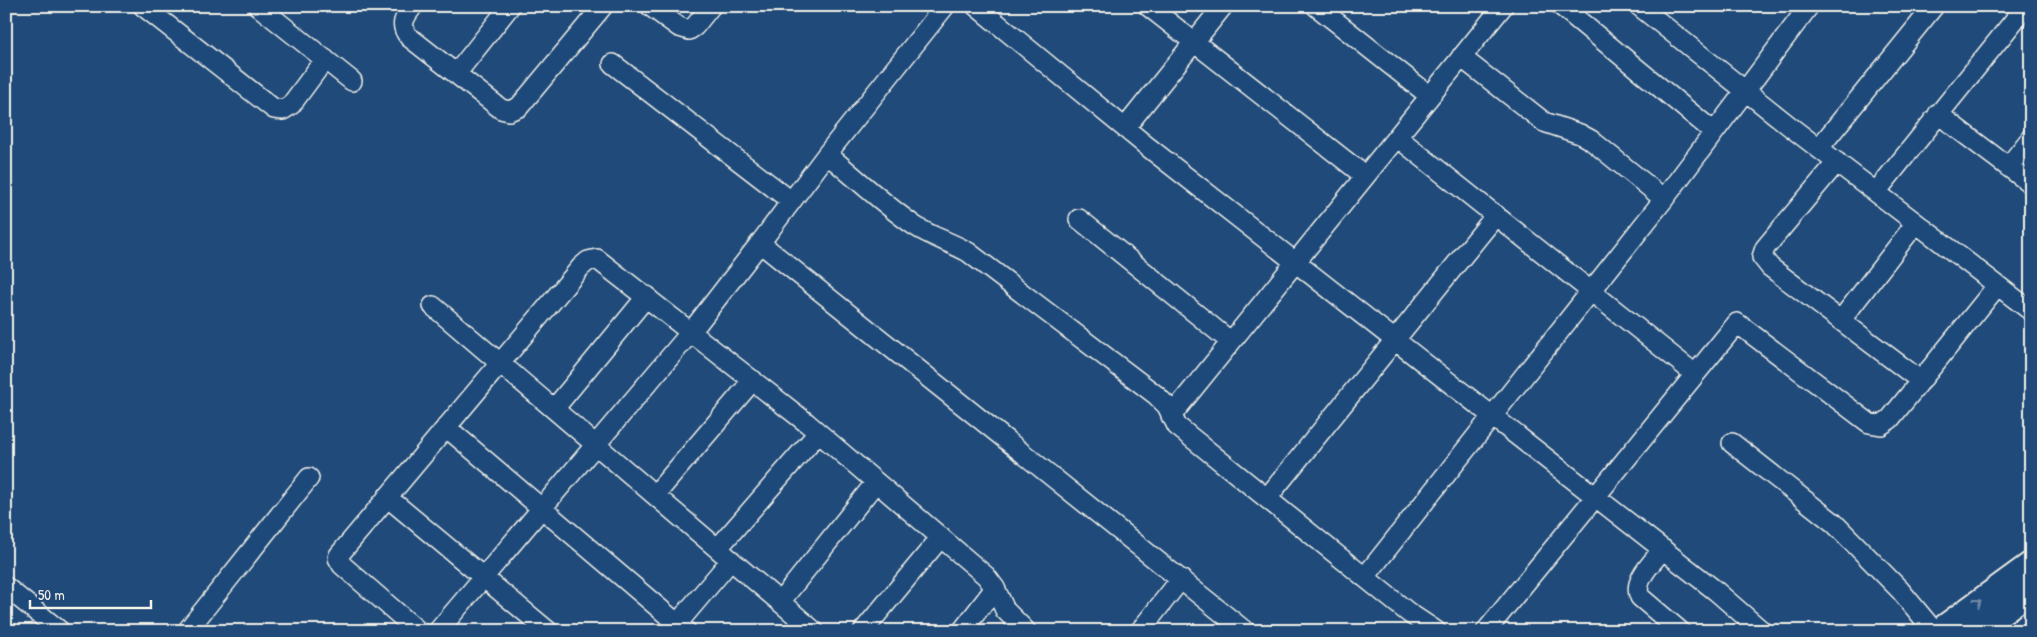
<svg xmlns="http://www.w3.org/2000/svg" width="2037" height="637" font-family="'Patrick Hand',sans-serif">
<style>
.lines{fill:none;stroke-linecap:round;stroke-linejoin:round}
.minor-casing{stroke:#f4f1e8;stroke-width:22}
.major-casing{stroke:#f4f1e8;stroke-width:28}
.minor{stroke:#1f4a7a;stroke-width:19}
.major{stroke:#1f4a7a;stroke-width:24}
.oneway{stroke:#748da6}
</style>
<rect width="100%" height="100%" fill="#1f4a7a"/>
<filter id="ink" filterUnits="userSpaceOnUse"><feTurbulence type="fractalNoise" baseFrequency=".02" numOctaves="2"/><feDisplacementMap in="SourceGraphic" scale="10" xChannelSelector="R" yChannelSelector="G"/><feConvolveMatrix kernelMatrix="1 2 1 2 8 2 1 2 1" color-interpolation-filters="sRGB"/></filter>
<g filter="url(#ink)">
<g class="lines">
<g class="minor-casing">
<path id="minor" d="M143,6L274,109L283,110L291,105L325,59
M258,6L352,81
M413,6C404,18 399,25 409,37L501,109L509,111L519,107L603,6
M650,6L679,27L689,30L695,26L711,6
M945,6L827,154L760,243L1245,631
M976,6L1148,147L1716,591L1762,631
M1148,6L1365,176
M1316,6L1430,96
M1561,6L1714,132
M1639,6L1792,128L2031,311
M1461,57L1544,122L1580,134L1591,140L1664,199
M613,64L791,201
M456,74L510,6
M1938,114L2031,184
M1125,128L1223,6
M1397,137L1695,374
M1819,148L1934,6
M827,154C856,178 884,205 915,226C932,237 950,242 968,252L1156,395L1167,406L1177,426L1409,613L1436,631
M1837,162L1765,248L1762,257L1770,267L1921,381
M2008,167L2031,138
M1876,192L2026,6
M1079,219L1231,342
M433,306L814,631
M1841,320L1916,223
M554,409L647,296
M1171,416L1503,6
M446,427L686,631
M1732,443L1834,523L1900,590L1934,631
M655,495L753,380
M387,497L548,631
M1267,498L1496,215
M718,548L818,433
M1663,549C1653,562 1632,581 1640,597L1680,631
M1365,577L1664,199L1809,6
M6,587L60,631
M780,602L876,482
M187,631L309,478
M418,631L342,565L338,558L339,555L581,267L588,261L597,259L807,423L986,576L995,588L1005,610L1026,631
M438,631L691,332L760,243
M671,631L731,560
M863,631L941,537
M962,631L995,588
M1140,631L1181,579
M1486,631L1737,323L1869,423L1881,425L1890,419L1997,286"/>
</g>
<g class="major-casing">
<path id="major" d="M1939,631L2031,564
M1975,631L2031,591"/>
</g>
<use href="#minor" class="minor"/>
<use href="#major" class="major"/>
</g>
<defs><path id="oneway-chevron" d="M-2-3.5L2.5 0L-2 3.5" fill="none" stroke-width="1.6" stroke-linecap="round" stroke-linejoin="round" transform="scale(1.25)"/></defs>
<use class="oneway" href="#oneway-chevron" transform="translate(1978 602) rotate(-36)"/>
</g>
<rect width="2037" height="637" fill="none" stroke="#1f4a7a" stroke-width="25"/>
<rect x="12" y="12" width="2012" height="612" fill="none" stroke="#f4f1e8" stroke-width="2" filter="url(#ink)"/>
<path d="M30 600v8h121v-8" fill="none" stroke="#f4f1e8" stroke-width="2.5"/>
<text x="38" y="600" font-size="15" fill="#f4f1e8" stroke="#1f4a7a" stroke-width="4" paint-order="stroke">50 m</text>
</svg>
